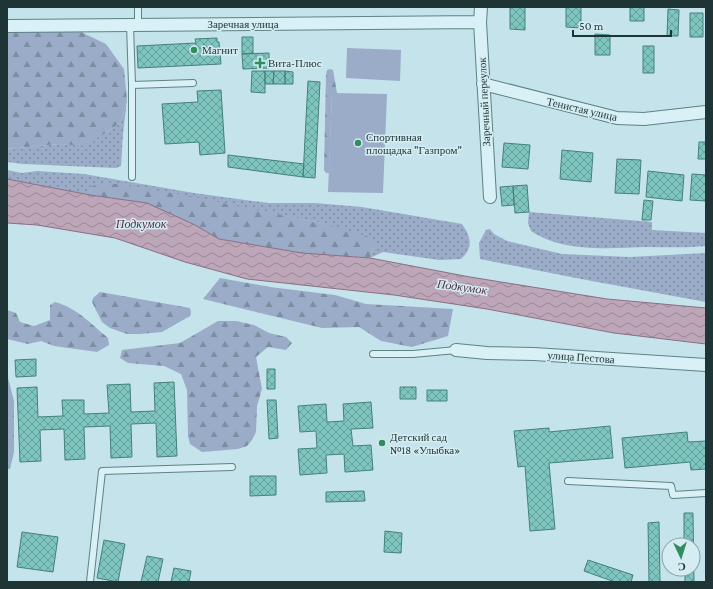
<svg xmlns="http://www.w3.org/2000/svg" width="713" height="589" font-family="'Crimson Pro',serif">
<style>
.grass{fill:url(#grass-dots)}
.forest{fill:url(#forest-firs)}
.garden{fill:#9aacc7}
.water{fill:url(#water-waves);stroke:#8b6e84}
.building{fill:url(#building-cross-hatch);stroke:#45817a}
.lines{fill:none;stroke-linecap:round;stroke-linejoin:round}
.service-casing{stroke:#5d8384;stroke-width:8}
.minor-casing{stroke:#5d8384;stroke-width:14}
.service{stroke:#d8f0f6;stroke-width:6}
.minor{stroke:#d8f0f6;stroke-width:12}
.poi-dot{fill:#328d5e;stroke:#d4ecf2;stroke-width:1.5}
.labels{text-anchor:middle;stroke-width:3;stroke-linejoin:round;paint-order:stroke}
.street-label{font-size:11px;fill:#1f3535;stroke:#d4ecf2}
.poi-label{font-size:11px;fill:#1f3535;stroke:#d4ecf2;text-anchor:start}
.water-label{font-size:12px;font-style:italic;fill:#533044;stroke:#d4ecf2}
</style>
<defs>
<pattern id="grass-dots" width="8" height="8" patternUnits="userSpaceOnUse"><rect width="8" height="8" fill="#9aacc7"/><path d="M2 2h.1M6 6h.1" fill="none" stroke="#7d8da2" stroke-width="1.8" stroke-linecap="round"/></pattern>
<pattern id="forest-firs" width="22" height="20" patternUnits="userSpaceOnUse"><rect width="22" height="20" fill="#9aacc7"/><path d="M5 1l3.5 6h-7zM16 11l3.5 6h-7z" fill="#7d8da2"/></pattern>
<pattern id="water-waves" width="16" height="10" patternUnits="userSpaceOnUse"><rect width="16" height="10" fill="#bea6b9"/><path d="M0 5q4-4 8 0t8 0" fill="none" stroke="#9a8897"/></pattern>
<pattern id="building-cross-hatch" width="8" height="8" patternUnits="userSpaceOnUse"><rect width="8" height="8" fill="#7ec5bf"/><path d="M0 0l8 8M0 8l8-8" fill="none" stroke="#67a19c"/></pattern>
</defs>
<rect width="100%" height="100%" fill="#c5e3ea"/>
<path class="grass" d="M127,99L123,134L121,166L116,168L23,164L7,162V149L59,144L84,145L104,134L121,122Z
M7,170L22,173L37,171L84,174L194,193L268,203H315L362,207L462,224C471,237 474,247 461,259L439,260L383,252L370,258L375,244L321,223L245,208L91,188L90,195L7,179Z
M529,212L652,222V230L706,233V246C687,248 667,247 647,247C609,248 564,253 531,231L528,223Z
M490,229L494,234L507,241L562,254L630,257L706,253V302L581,279L480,259L479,243L486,230Z"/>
<path class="forest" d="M79,31L106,44L124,69L127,99L121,122L104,134L84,146L59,144L7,149V32Z
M330,69L333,70L337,93H332L329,173H326L324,170L326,75L327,70Z
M98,184H117L184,195L321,223L369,237L375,244L370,258L302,253L219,239L195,225L90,195L91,187Z
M220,278L270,287L335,295L366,304L453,309L448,336L412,347L381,341L359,327L322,328L203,299Z
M100,292L190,308L191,312L190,316L162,332L140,334H127L110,328L102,322L92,302L93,298Z
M55,302C77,308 91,324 108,338L109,345L97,352L54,346L41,341L28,344L7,339V310L16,313L20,322L34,326L50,320V305Z
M218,321H236L254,325L269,333L286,337L292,343L286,350L268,347L256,357L262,389L257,406L256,432L252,440L247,446L238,449L202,452L190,444L188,436L187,390L181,374L164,366L128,363L120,358L122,350L180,343Z
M7,374L14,401V452L10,469H7Z"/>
<path class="garden" d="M347,48L401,50L400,81L346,78Z
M332,93L387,94L383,193L328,192Z"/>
<path class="water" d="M7,179L90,195L147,203L195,225L219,239L302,253L370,258L470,277L607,299L706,308V344L614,333L487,309L394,295L247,279L185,262L115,238L37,225L7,223Z"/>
<path class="building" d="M510,7H525V30L510,29Z
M566,7H581V28L566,27Z
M630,7H644V21H630Z
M668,9L679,10L678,36H667Z
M690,13H703V37H690Z
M595,34L610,35V55H595Z
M242,37H253V53L242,54Z
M217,38V42H219L221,64L138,68L137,46L196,43L195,39Z
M643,46H654V73H643Z
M269,53V68L243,69L242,54Z
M252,71H265V93L251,92Z
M265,71H274L273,84H265Z
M274,71H285V84H273Z
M285,71L293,72V84H285Z
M308,81L320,82L315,178L303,177Z
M221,90L225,153L200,155L199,142L165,144L162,104L198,102L197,91Z
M699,142H706V159H698Z
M504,143L530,145L528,169L502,167Z
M562,150L593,153L591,182L560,179Z
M228,155L304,164L303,177L228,167Z
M617,159L641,160L639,194L615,193Z
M648,171L684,175L682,201L646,197Z
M692,174L706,175V201L690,200Z
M527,185L529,212L515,213L513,186Z
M513,186L514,205L502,206L500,187Z
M644,200L653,201L651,220H642Z
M36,359V376L16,377L15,360Z
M267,369H275V389H267Z
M174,382L177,456L157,457L156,423L131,424L132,457L111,458L110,426L84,427L85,459L65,460L64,429L40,430L41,461L20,462L17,388L37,387L38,417L63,416L62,400H84V414L109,413L107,385L130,384L131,412L155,411L154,383Z
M400,387H416V399H400Z
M427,390H447V401H427Z
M267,400H276L278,438L269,439Z
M371,402L373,428L351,429L353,446L371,445L373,470L345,472L344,454L326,455L327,473L300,475L298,449L317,448L316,431L300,432L298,406L326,404L327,422L344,421L343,404Z
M610,426L613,458L549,463L555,529L530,531L525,466L518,467L514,431L549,428V432Z
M687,432L688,442L706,441V469L691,470L690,462L625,468L622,438Z
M250,476H276V495L250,496Z
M364,491L365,501L326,502V492Z
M684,513H693L694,582H685V569H693V545H684Z
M659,522L660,582H649L648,523Z
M385,531L402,533L401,553L384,552Z
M22,532L58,537L53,572L17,567Z
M104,540L125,544L118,582L97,578Z
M147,556L163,559L158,582H141Z
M588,560L633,575L631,582H615L584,571Z
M174,568L191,571L189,582H171Z"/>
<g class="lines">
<g class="service-casing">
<path id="service" d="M138,7V25
M130,25L132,85V177
M132,85L193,83
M373,354H413L456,350
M568,481L671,486L673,495L706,493
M90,582L102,471L232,467"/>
</g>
<g class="minor-casing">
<path id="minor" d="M481,7L480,22L490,197
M7,26L480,22
M483,84L617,118L644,119L706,112
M456,350L487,353L534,354L706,365"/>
</g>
<use href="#service" class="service"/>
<use href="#minor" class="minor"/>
</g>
<g class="poi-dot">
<circle cx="194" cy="50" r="4"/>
<path d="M258 57h4v4h4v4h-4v4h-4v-4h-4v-4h4z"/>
<circle cx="358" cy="143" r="4"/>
<circle cx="382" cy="443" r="4"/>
</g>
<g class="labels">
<g class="street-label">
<text x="243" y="28">Заречная улица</text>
<text transform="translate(484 102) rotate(-93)" y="4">Заречный переулок</text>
<text transform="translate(582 109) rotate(13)" y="4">Тенистая улица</text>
<text transform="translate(581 357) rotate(4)" y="4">улица Пестова</text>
</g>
<g class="poi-label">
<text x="202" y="54">Магнит</text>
<text x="268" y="67">Вита-Плюс</text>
<text x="366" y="141">Спортивная<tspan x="366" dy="13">площадка "Газпром"</tspan></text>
<text x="390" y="441">Детский сад<tspan x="390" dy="13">№18 «Улыбка»</tspan></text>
</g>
<g class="water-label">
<text x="141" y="228">Подкумок</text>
<text transform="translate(462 287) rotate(8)" y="4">Подкумок</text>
</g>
</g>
<rect width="713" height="589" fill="none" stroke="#1f3535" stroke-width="16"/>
<g transform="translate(681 557) rotate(176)"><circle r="19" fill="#d4ecf2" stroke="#8ca3a6"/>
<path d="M0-3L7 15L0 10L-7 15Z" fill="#328d5e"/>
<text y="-6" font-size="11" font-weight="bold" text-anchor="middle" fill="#1f3535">С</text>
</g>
<path d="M573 30v6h98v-6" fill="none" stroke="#1f3535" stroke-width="2"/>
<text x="579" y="30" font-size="12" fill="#1f3535" stroke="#d4ecf2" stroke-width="3" paint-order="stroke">50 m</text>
</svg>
